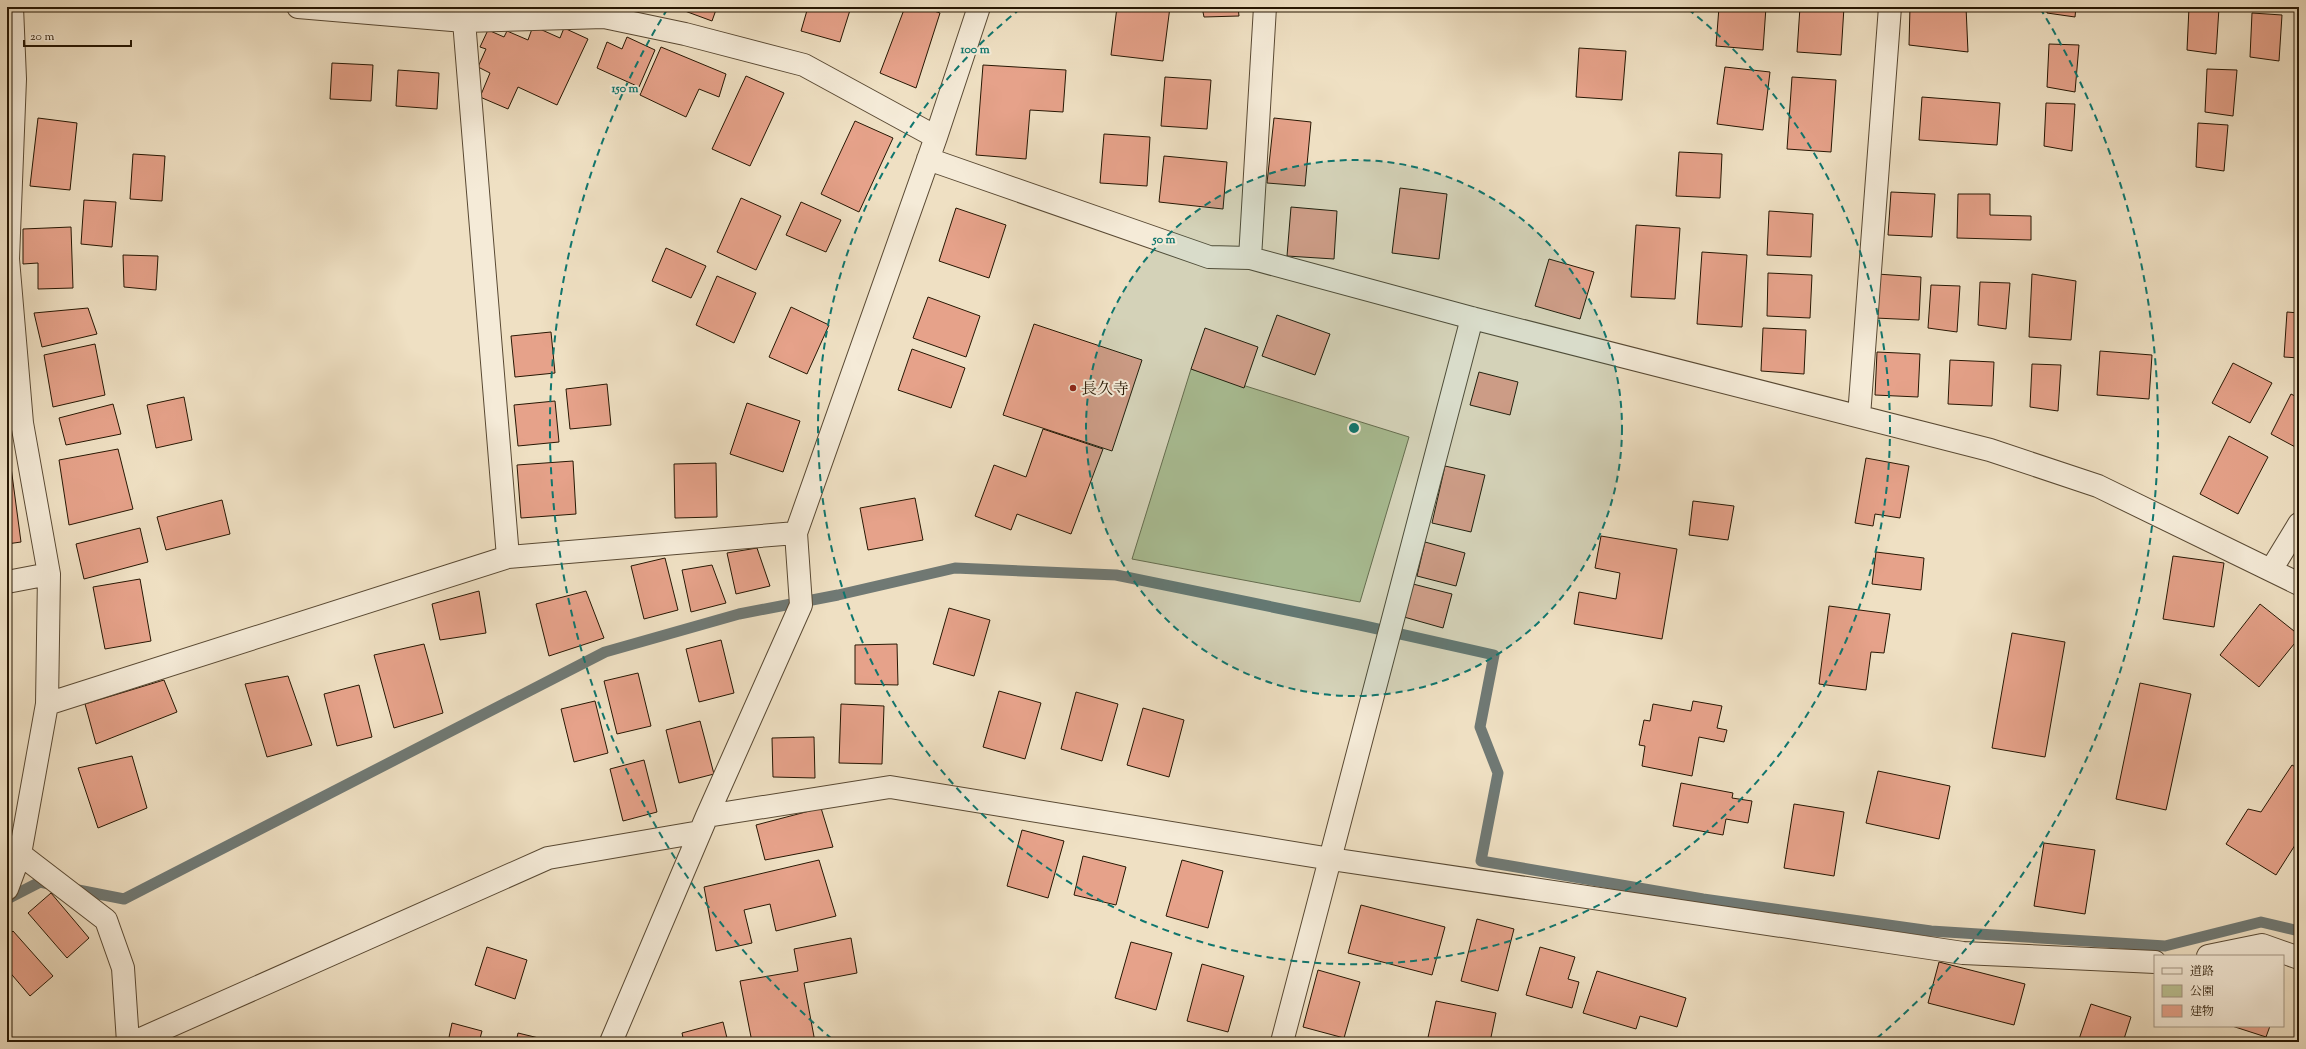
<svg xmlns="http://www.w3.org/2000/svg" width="2306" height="1049" font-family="'Sorts Mill Goudy','Noto Serif JP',serif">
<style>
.green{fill:#bbc293;stroke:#716c4b}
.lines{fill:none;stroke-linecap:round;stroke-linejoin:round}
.stream{stroke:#707974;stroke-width:11}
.building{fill:#e6a28a;stroke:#271703}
.minor-casing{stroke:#594933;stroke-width:24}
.minor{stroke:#f5ebd8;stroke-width:22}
.ring{fill:none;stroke:#0f766e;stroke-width:2;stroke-dasharray:7 5}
.poi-dot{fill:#8f2418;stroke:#f5ebd8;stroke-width:1.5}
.labels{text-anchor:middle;stroke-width:4;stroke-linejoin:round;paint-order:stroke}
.poi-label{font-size:16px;fill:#271703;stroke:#f5ebd8;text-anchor:start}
.centre{fill:#0f766e;stroke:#f5ebd8;stroke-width:2}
.ring-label{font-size:12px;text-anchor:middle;font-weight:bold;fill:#0f766e;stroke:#f5ebd8;stroke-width:4;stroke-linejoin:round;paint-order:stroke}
</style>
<rect width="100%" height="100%" fill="#efe0c3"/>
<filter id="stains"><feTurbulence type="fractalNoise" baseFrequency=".005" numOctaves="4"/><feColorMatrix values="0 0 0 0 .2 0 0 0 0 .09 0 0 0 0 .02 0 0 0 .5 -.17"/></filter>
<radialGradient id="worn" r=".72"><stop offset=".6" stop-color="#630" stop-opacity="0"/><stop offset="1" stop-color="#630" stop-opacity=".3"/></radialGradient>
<path class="green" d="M1191,369L1409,437L1360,602L1132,559Z"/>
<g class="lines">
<path class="stream" d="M73,889L124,899L605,652L739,614L838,595L955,568L1116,575L1360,625L1494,655L1480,727L1498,773L1481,861L1703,899L1931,931L2165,946L2261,922L2299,931
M7,899L40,882L54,885"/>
</g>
<path class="building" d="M674,7H717L712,21Z
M808,7H851L840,42L801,31Z
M905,7H922L940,13L916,88L880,73Z
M1117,7H1170L1163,61L1111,55Z
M1202,7H1238L1239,16L1204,17Z
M1719,7H1766L1763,50L1716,46Z
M1800,7H1844L1841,55L1797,52Z
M1910,7H1966L1968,52L1909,45Z
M2047,7H2076L2075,17L2047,13Z
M2189,7L2219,8L2216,54L2187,50Z
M2252,13L2282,15L2279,61L2250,57Z
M533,26L560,38L564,28L588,39L557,105L518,87L508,109L480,97L490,73L478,67L486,49L480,47L488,30L504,37L507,31L528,40Z
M627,37L655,50L639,87L597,68L607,42L622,49Z
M2049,44L2079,45L2075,92L2047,87Z
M661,47L726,74L719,97L699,89L686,117L640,95Z
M1579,48L1626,51L1622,100L1576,97Z
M332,63L373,65L371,101L330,99Z
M983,65L1066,70L1063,112L1030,110L1026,159L976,155Z
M1725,67L1770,72L1763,130L1717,124Z
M2207,69L2237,70L2233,116L2205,112Z
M398,70L439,73L437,109L396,106Z
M746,76L784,93L750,166L712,149Z
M1165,77L1211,80L1207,129L1161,126Z
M1792,77L1836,80L1831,152L1787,149Z
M1922,97L2000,103L1997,145L1919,140Z
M2046,103L2075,104L2072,151L2044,146Z
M38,118L77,123L70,190L30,186Z
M1274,118L1311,122L1305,186L1267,183Z
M855,121L893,138L859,212L821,194Z
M2198,123L2228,125L2224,171L2196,167Z
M1104,134L1150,137L1147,186L1100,183Z
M1679,152L1722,154L1720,198L1676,196Z
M133,154L165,156L162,201L130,199Z
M1164,156L1227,162L1223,209L1159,202Z
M1400,188L1447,194L1439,259L1392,253Z
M1891,192L1935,194L1932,237L1888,235Z
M1958,194H1990V215L2031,216V240L1957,238Z
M741,198L781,216L756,270L717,252Z
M84,200L116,202L112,247L81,244Z
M801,202L841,220L826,252L786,235Z
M1291,207L1337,211L1334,259L1287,256Z
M956,208L1006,225L989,278L939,261Z
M1769,211L1813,214L1811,257L1767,255Z
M1636,225L1680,228L1675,299L1631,297Z
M71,227L73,288L38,289V263L23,264V229Z
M666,248L706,266L691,298L652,281Z
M1702,252L1747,255L1742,327L1697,324Z
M123,255L158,256L156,290L124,287Z
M1549,259L1594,272L1580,319L1535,306Z
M1768,273L1812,275L1810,318L1767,316Z
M1877,274L1921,277L1919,320L1875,318Z
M2032,274L2076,281L2071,340L2029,337Z
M717,276L756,293L734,343L696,325Z
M1980,282L2010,283L2006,329L1978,325Z
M1931,285L1960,286L1957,332L1928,328Z
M928,297L980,316L966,357L913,338Z
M791,307L829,325L807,374L769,357Z
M88,308L97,334L42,347L34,313Z
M2287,312L2299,313V358L2284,357Z
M1277,315L1330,334L1315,375L1262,356Z
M1034,324L1142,360L1112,451L1003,415Z
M1205,328L1258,347L1244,388L1191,369Z
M1763,328L1806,330L1804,374L1761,371Z
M551,332L555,373L515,377L511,336Z
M95,344L105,395L53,407L44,355Z
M912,349L965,368L951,408L898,390Z
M2100,351L2152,355L2149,399L2097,395Z
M1877,352L1920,354L1918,397L1875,395Z
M1950,360L1994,362L1992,406L1948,404Z
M2233,363L2272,383L2250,423L2212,403Z
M2032,364L2061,365L2058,411L2030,407Z
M1479,372L1518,382L1510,415L1470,405Z
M607,384L611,425L570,429L566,389Z
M2291,394L2299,398V449L2271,434Z
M184,397L192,440L156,448L147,405Z
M555,401L559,442L518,446L514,405Z
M747,403L800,421L783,472L730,454Z
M113,404L121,434L66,445L59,418Z
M1043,429L1103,449L1071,534L1017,514L1011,530L975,516L994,465L1026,477Z
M2229,436L2268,457L2238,514L2200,494Z
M7,437L21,542L7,544Z
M118,449L133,509L69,525L59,460Z
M1866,458L1909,466L1900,518L1875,514L1873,526L1855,523Z
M573,461L576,514L521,518L517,465Z
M716,463L717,517L675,518L674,464Z
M1445,466L1485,475L1471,532L1432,523Z
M915,498L923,540L868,550L860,508Z
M222,500L230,534L166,550L157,517Z
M1693,501L1734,506L1728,540L1689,535Z
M140,528L148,562L84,579L76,544Z
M1601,536L1677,549L1662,639L1574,624L1579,592L1616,599L1620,573L1595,568Z
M1425,542L1465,553L1456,586L1417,576Z
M757,548L770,586L736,594L727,553Z
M1876,552L1924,558L1921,590L1872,584Z
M2173,556L2224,563L2214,627L2163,619Z
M665,558L678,610L644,619L631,566Z
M712,565L726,603L691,612L682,570Z
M140,579L151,641L105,649L93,587Z
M1413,584L1452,594L1443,628L1404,617Z
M479,591L486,633L440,640L432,604Z
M586,591L604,638L549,656L536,604Z
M2260,604L2299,635V638L2259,687L2220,655Z
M1829,606L1890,614L1884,653L1871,652L1866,690L1819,684Z
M949,608L990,620L974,676L933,664Z
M2012,633L2065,642L2045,757L1992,748Z
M721,640L734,693L699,702L686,649Z
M424,644L443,713L394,728L374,655Z
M897,644L898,685L855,684V645Z
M638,673L651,726L617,734L604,681Z
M288,676L312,745L267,757L245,684Z
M164,680L177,712L96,744L85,704Z
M2140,683L2191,694L2166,810L2116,799Z
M359,685L372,737L337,746L324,694Z
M999,691L1041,703L1025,759L983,747Z
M1076,692L1118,704L1102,761L1061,749Z
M595,701L608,753L574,762L561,709Z
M1693,701L1722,706L1717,728L1727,730L1724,742L1699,737L1692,776L1642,766L1645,746L1639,745L1644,720L1650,721L1653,704L1691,711Z
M841,704L884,706L882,764L839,763Z
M1143,708L1184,720L1169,777L1127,765Z
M700,721L714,774L679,783L666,730Z
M814,737L815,778L773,777L772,738Z
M132,756L147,808L98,828L78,768Z
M644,760L657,812L623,821L610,769Z
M2292,765L2299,769V843L2297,842L2276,875L2226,844L2248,809L2261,812Z
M1878,771L1950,786L1939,839L1866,823Z
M1681,783L1733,793L1732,798L1752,801L1748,823L1726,819L1723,835L1673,826Z
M1794,804L1844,812L1834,876L1784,868Z
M821,808L833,847L765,860L756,825Z
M1022,830L1064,841L1048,898L1007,886Z
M2044,843L2095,850L2085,914L2034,906Z
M1083,856L1126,867L1116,905L1074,895Z
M819,860L836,916L776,931L770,904L744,910L752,943L716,951L704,887Z
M1182,860L1223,871L1208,928L1166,916Z
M51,893L89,938L67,958L28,913Z
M1361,905L1445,927L1432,975L1348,953Z
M1477,919L1514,929L1498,991L1461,981Z
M13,931L53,976L30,996L7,969V937Z
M851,938L857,973L804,983L815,1042H752L740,981L798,971L794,949Z
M1131,942L1172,953L1156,1010L1115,998Z
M487,947L527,960L515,999L475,985Z
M1540,947L1575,957L1568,979L1579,982L1572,1008L1526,995Z
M1939,962L2025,984L2014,1025L1928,1003Z
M1202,964L1244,976L1228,1032L1187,1021Z
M1318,970L1360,982L1344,1038L1303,1027Z
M1597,971L1686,998L1677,1027L1640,1016L1636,1029L1583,1013Z
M1436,1001L1496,1013L1490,1042H1427Z
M2091,1004L2131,1017L2123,1042H2078Z
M723,1022L728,1042H684L682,1033Z
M452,1023L482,1031L479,1042H448Z
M2232,1026H2270L2266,1037Z
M518,1033L547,1040V1042H516Z"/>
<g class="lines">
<g class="minor-casing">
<path id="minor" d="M298,7L464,21L604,17L685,34L804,65L936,137
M464,21L508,557
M928,159L1209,257L1250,258L1472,318L1990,450L2098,486L2299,584
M1250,258L1265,7
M1859,416L1890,7
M2271,570L2299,524
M7,582L49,574
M47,704L508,557L796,533
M707,816L890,787L1331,859L1963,953L2155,962
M20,854L106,920L123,968L128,1042
M7,889L20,854L47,704L49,574L22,423L8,259L15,79L12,7
M2208,956L2262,945L2299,958
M134,1042L548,858L700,832
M611,1042L707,816L801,605L796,533L936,137L979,7
M1282,1042L1472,318"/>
</g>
<use href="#minor" class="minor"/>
</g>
<circle cx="1354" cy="428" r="268" fill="#0f766e" fill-opacity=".12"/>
<g class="ring">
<circle cx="1354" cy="428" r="268"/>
<path d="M1688 9A536 536 0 1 1 1020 9"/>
<path d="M832 1039A804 804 0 0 1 668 8M2040 8A804 804 0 0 1 1876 1039"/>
</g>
<circle class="poi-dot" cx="1073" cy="388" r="4"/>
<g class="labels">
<g class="poi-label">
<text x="1081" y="394">長久寺</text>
</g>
</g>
<circle cx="1354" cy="428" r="6" class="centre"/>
<g class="ring-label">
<text x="975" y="53">100 m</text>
<text x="625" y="92">150 m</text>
<text x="1164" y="243">50 m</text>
</g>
<rect width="2306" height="1049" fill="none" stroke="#efe0c3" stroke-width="24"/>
<rect x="8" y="8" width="2290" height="1033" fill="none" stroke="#271703" stroke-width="2"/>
<rect x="12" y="12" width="2282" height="1025" fill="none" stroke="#271703"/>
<rect x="2154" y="955" width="130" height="72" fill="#f5ebd8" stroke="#a39683"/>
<rect x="2162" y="968" width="20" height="6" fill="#f5ebd8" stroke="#a39683"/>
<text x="2190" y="975" font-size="12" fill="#271703">道路</text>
<rect x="2162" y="985" width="20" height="12" fill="#bbc293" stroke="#a39683"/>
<text x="2190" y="995" font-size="12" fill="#271703">公園</text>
<rect x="2162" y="1005" width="20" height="12" fill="#e6a28a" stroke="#a39683"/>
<text x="2190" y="1015" font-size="12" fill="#271703">建物</text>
<path d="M24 40v6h107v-6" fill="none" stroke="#271703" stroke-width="2"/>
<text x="30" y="40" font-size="12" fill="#271703" stroke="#f5ebd8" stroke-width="3" paint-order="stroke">20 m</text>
<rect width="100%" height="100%" filter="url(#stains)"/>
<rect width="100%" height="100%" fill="url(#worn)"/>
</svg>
